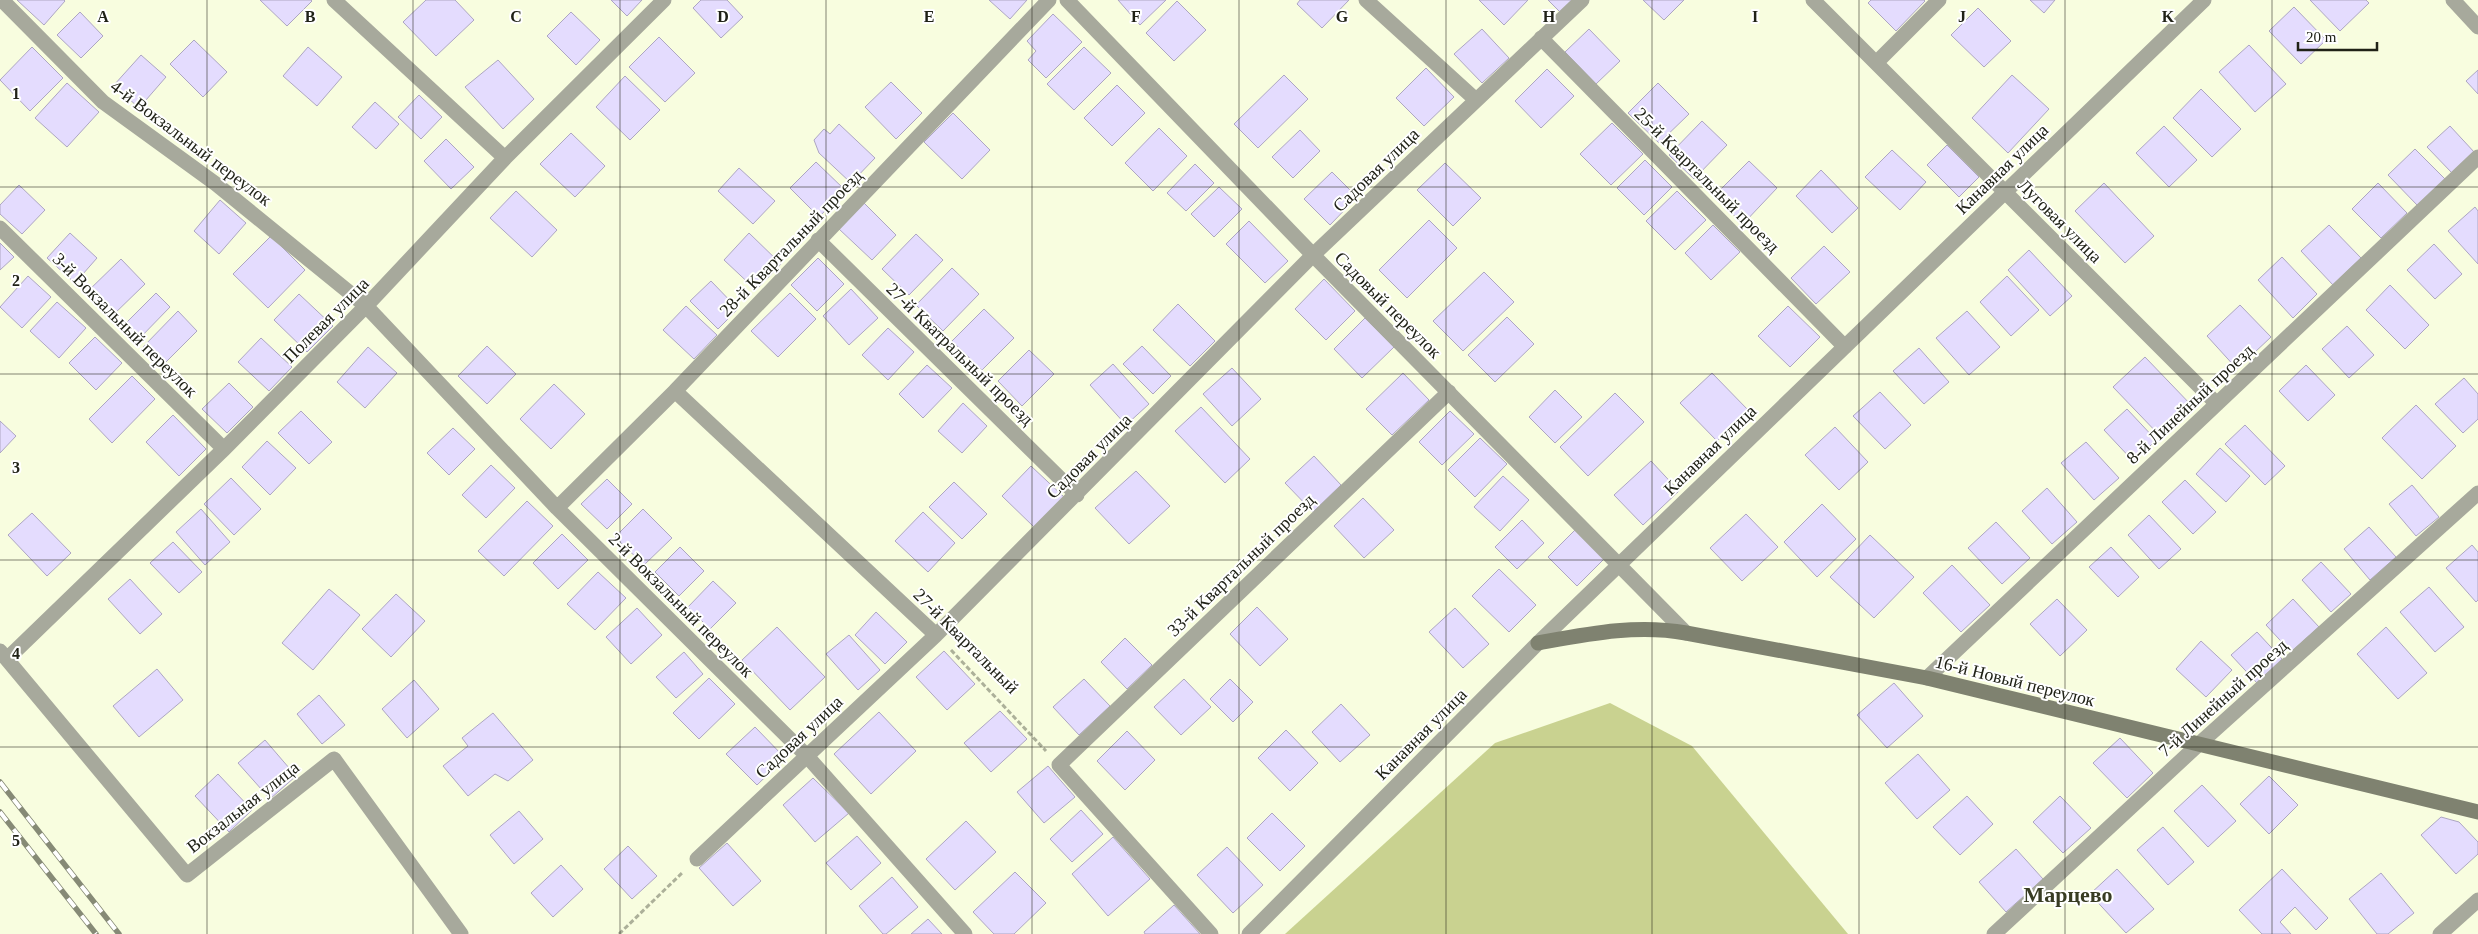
<svg xmlns="http://www.w3.org/2000/svg" width="2478" height="934" font-family="Georgia,serif">
<style>
.green{fill:#c9d290}
.building{fill:#e4dcfe;stroke:#ada6c2}
.lines{fill:none;stroke-linecap:round;stroke-linejoin:round}
.path{stroke:#acb099;stroke-width:3;stroke-dasharray:5 2.5;stroke-linecap:butt}
.street{stroke:#a7a99c;stroke-width:15}
.secondary{stroke:#7f8270;stroke-width:15}
.rail-casing{stroke:#868a76;stroke-width:5.5}
.rail{stroke:#fff;stroke-width:4;stroke-dasharray:11;stroke-linecap:butt}
.grid{fill:none;stroke:#202217;stroke-width:1;stroke-opacity:0.55}
.labels{text-anchor:middle;stroke-width:4;stroke-linejoin:round;paint-order:stroke}
.street-label{font-size:18px;fill:#202217;stroke:#fff}
.district-label{font-size:22px;font-weight:bold;fill:#383c23;stroke:#fff}
.grid-label{font-size:16px;text-anchor:middle;font-weight:bold;fill:#202217;stroke:#fff;stroke-width:4;stroke-linejoin:round;paint-order:stroke}
</style>
<rect width="100%" height="100%" fill="#f8fddf"/>
<path class="green" d="M1610,703L1692,746L1848,934H1285L1495,743Z"/>
<path class="building" d="M17,0H64L65,1L44,25Z
M260,0H311L312,1L287,26Z
M426,0H455L474,20L436,56L403,22Z
M611,0H642L627,16Z
M701,0H727L743,17L721,38L693,8Z
M989,0H1027L1010,19Z
M1118,0H1166L1140,25Z
M1300,0H1349L1322,28L1297,4Z
M1479,0H1528L1504,25Z
M1548,0H1572L1560,12Z
M1643,0H1684L1664,20Z
M1871,0H1924L1925,1L1896,31L1868,3Z
M2030,0H2055L2044,13Z
M2310,0H2366L2369,3L2340,31Z
M1177,1L1206,30L1174,61L1146,33Z
M2294,7L2326,40L2301,64L2269,31Z
M1978,8L2011,41L1984,67L1951,35Z
M80,12L103,36L81,58L57,35Z
M571,12L600,40L576,65L547,36Z
M1053,14L1082,42L1046,78L1028,60L1036,51L1027,41Z
M1482,29L1509,58L1482,83L1454,54Z
M1589,29L1620,61L1596,84L1565,52Z
M659,37L695,73L665,102L629,67Z
M194,40L227,72L203,97L170,64Z
M2249,45L2286,84L2255,112L2219,72Z
M32,47L63,78L30,111L0,80Z
M308,47L342,77L317,106L283,76Z
M1084,47L1111,73L1074,110L1047,84Z
M141,55L166,77L139,108L114,85Z
M498,60L534,99L503,129L465,87Z
M1426,68L1454,97L1424,126L1396,98Z
M1547,69L1574,96L1541,128L1515,101Z
M2478,70V94L2466,81Z
M1284,75L1308,99L1258,148L1234,124Z
M2012,75L2049,109L2008,153L1972,118Z
M625,76L660,110L630,140L596,107Z
M891,82L922,113L896,139L865,107Z
M67,83L99,112L67,147L35,118Z
M1658,83L1689,114L1659,143L1628,113Z
M1117,85L1145,113L1112,146L1084,118Z
M2201,89L2241,129L2212,157L2173,118Z
M419,95L442,117L421,139L398,117Z
M375,102L399,124L376,149L352,127Z
M953,113L990,150L962,179L924,142Z
M1702,121L1727,145L1694,179L1669,155Z
M1612,123L1643,154L1611,185L1580,154Z
M839,124L875,158L851,183L819,153L814,140L824,129L830,134Z
M2164,126L2197,160L2169,187L2136,153Z
M2450,126L2475,153L2452,173L2427,147Z
M1159,128L1187,156L1153,191L1125,163Z
M1300,130L1320,151L1293,178L1272,157Z
M571,133L605,166L575,197L540,164Z
M446,139L474,167L451,189L424,161Z
M1947,145L1979,177L1959,197L1927,165Z
M2415,149L2445,179L2418,206L2388,175Z
M1892,150L1926,182L1900,210L1865,177Z
M1645,160L1672,187L1644,215L1617,188Z
M1749,161L1777,188L1743,224L1714,196Z
M816,162L845,190L819,217L790,188Z
M1445,163L1481,198L1453,226L1417,190Z
M1195,164L1214,183L1186,211L1167,193Z
M739,168L775,201L753,224L718,191Z
M1821,170L1858,208L1832,233L1796,196Z
M1332,172L1357,197L1330,225L1304,199Z
M2104,183L2154,236L2125,263L2075,211Z
M2378,183L2407,213L2381,238L2352,209Z
M19,185L45,210L22,234L0,214V205Z
M1219,187L1242,209L1214,237L1191,214Z
M516,191L557,230L532,257L490,218Z
M1677,191L1706,220L1675,250L1646,221Z
M220,200L246,223L219,254L194,231Z
M864,203L896,235L872,260L839,229Z
M2475,207L2478,211V264L2448,231Z
M1429,220L1457,248L1407,298L1379,270Z
M1249,221L1288,261L1265,283L1226,244Z
M1713,225L1740,252L1711,280L1685,253Z
M2329,225L2361,258L2333,285L2301,251Z
M70,233L97,258L75,283L47,258Z
M749,233L781,264L756,290L724,260Z
M916,234L943,260L909,295L882,269Z
M271,236L305,270L268,308L233,274Z
M0,243L14,257L0,270Z
M2434,244L2462,274L2435,299L2407,270Z
M1824,246L1850,272L1816,304L1791,278Z
M2029,250L2072,296L2050,316L2008,270Z
M2282,257L2317,294L2293,318L2258,280Z
M818,258L844,284L817,311L791,285Z
M121,259L145,284L110,318L86,293Z
M952,268L979,294L943,331L916,305Z
M1484,272L1514,302L1463,351L1433,321Z
M28,276L51,297L22,328L0,307Z
M2007,276L2039,310L2011,336L1980,302Z
M1324,279L1355,311L1326,340L1295,309Z
M711,281L738,309L718,329L690,301Z
M2390,285L2429,325L2405,349L2366,310Z
M851,289L878,318L849,345L823,316Z
M156,293L170,307L136,342L121,328Z
M790,293L816,319L778,357L751,331Z
M299,294L333,326L307,352L274,320Z
M57,302L86,328L59,358L30,331Z
M1178,304L1215,341L1190,366L1153,330Z
M2240,305L2271,337L2237,369L2207,336Z
M686,306L717,335L694,359L663,330Z
M1788,306L1820,337L1790,367L1758,336Z
M984,309L1014,338L982,370L952,341Z
M178,311L197,331L162,366L143,347Z
M1967,311L2000,347L1969,375L1936,338Z
M1507,317L1534,344L1495,382L1468,355Z
M1365,318L1394,347L1362,378L1334,349Z
M2347,326L2374,355L2349,378L2322,349Z
M888,328L914,352L888,380L862,355Z
M95,337L122,363L96,390L69,363Z
M261,338L292,367L269,391L238,362Z
M487,346L516,374L487,404L458,376Z
M1142,346L1171,376L1153,394L1123,364Z
M368,347L397,373L365,408L337,382Z
M1919,348L1949,382L1924,404L1893,371Z
M1029,350L1054,374L1022,406L998,381Z
M2145,357L2194,408L2162,438L2113,387Z
M1113,364L1149,404L1126,425L1090,385Z
M927,365L952,388L923,418L899,394Z
M2306,365L2335,395L2308,421L2279,391Z
M1232,368L1261,399L1232,426L1203,394Z
M1403,373L1429,400L1392,435L1366,409Z
M1712,373L1749,411L1717,441L1680,403Z
M132,376L155,399L112,443L89,419Z
M2464,378L2478,394V419L2463,433L2435,404Z
M229,383L253,407L227,433L202,409Z
M554,384L585,414L551,449L520,419Z
M1555,390L1582,417L1555,443L1529,417Z
M1880,392L1911,425L1885,449L1853,416Z
M1615,393L1644,422L1588,476L1560,447Z
M963,403L987,426L962,453L938,431Z
M2416,405L2456,446L2422,479L2382,438Z
M1201,407L1250,459L1225,483L1175,431Z
M2127,409L2156,440L2134,462L2104,430Z
M301,411L332,442L309,464L278,433Z
M1450,411L1474,434L1442,465L1419,442Z
M173,415L206,449L179,476L146,442Z
M0,421L16,436L0,453Z
M2245,425L2285,466L2265,485L2225,444Z
M1835,427L1868,462L1839,490L1805,455Z
M453,428L475,449L449,475L427,453Z
M1480,438L1507,464L1475,497L1448,470Z
M267,441L296,468L270,495L242,467Z
M2086,442L2119,478L2094,500L2061,463Z
M2220,448L2250,476L2226,502L2196,474Z
M1314,456L1341,485L1313,512L1285,483Z
M1651,461L1679,491L1643,525L1614,495Z
M491,465L515,488L486,518L462,495Z
M1031,466L1064,497L1035,528L1002,496Z
M1136,471L1170,506L1129,544L1095,508Z
M1503,476L1529,500L1500,531L1474,507Z
M231,478L261,509L234,535L204,504Z
M607,479L632,504L607,529L581,504Z
M2185,480L2216,512L2193,534L2162,502Z
M954,482L987,514L962,539L929,507Z
M2412,485L2439,517L2416,536L2389,504Z
M2047,488L2077,522L2052,544L2022,511Z
M1363,498L1394,530L1364,558L1334,526Z
M527,501L553,526L504,576L478,551Z
M1822,504L1856,539L1817,577L1784,542Z
M201,509L230,542L205,565L176,532Z
M643,509L672,538L644,565L615,537Z
M923,512L955,543L928,572L895,541Z
M32,513L71,553L47,576L8,535Z
M1746,514L1778,547L1742,581L1710,548Z
M2149,515L2181,549L2159,569L2128,535Z
M1522,520L1544,543L1517,569L1495,547Z
M1996,522L2030,558L2002,584L1968,548Z
M2369,527L2396,557L2370,580L2344,549Z
M1575,530L1605,558L1577,586L1548,557Z
M562,534L588,560L558,589L533,563Z
M1870,535L1914,577L1874,618L1830,577Z
M173,542L202,572L179,593L150,563Z
M2472,545L2478,552V600L2476,602L2446,568Z
M680,547L704,571L679,596L655,572Z
M2111,547L2139,577L2118,597L2089,567Z
M2321,562L2351,594L2331,612L2302,580Z
M1952,565L1990,605L1961,632L1923,593Z
M1499,569L1536,605L1509,632L1472,596Z
M598,572L626,598L595,630L567,604Z
M130,579L162,614L140,634L108,599Z
M713,581L736,603L710,629L688,607Z
M2429,587L2464,627L2435,652L2400,612Z
M329,589L360,615L313,670L282,643Z
M396,594L425,621L391,657L362,629Z
M2057,599L2087,630L2060,656L2030,624Z
M2293,599L2319,627L2291,652L2266,625Z
M1257,607L1288,639L1260,666L1230,634Z
M637,608L662,635L631,664L606,637Z
M1455,608L1489,644L1463,668L1429,632Z
M876,612L907,642L885,664L855,635Z
M777,627L825,677L790,710L742,660Z
M2386,627L2427,673L2398,699L2357,654Z
M2257,632L2282,659L2257,683L2231,655Z
M849,635L880,670L858,690L826,654Z
M1125,638L1152,665L1127,689L1101,662Z
M2201,641L2232,670L2206,697L2176,669Z
M944,651L975,684L947,710L916,677Z
M684,652L703,674L676,698L656,677Z
M157,669L183,700L139,737L113,706Z
M709,678L735,704L699,739L673,713Z
M1084,679L1110,706L1079,735L1053,707Z
M1184,679L1211,707L1181,735L1154,707Z
M1230,679L1253,702L1233,722L1210,699Z
M414,680L439,709L407,738L382,709Z
M1894,683L1923,716L1887,748L1857,715Z
M319,695L345,725L322,744L297,714Z
M1341,704L1370,735L1340,762L1312,732Z
M1000,711L1027,739L991,772L964,743Z
M879,712L916,751L871,794L834,754Z
M493,713L533,760L508,781L495,774L468,796L443,766L468,746L462,738Z
M755,727L785,758L757,785L726,754Z
M1286,730L1318,763L1290,791L1258,758Z
M1127,731L1155,760L1125,790L1097,761Z
M2120,738L2153,773L2127,798L2093,763Z
M265,740L296,776L270,799L238,763Z
M1918,754L1950,790L1917,819L1885,783Z
M1048,766L1075,797L1044,823L1017,792Z
M218,774L252,810L229,832L195,796Z
M2269,776L2298,805L2269,834L2240,804Z
M813,778L849,813L815,842L783,805Z
M2202,785L2236,821L2208,847L2174,811Z
M1967,796L1993,824L1960,855L1933,827Z
M2060,796L2091,828L2063,853L2033,822Z
M1081,810L1103,834L1072,862L1050,839Z
M519,811L543,839L514,864L490,835Z
M1272,813L1305,846L1280,871L1247,838Z
M2441,817L2459,822L2478,842V854L2456,874L2421,835Z
M966,821L996,852L955,890L926,859Z
M2163,827L2194,862L2168,885L2137,850Z
M857,836L881,863L851,890L826,863Z
M1113,837L1150,879L1108,916L1072,874Z
M727,843L761,881L733,906L699,868Z
M628,846L657,876L632,899L604,869Z
M1227,847L1263,885L1233,913L1197,875Z
M2016,849L2043,879L2006,912L1979,882Z
M561,865L583,889L553,917L531,893Z
M2117,869L2154,909L2126,933L2090,894Z
M2282,869L2328,918L2316,930L2295,907L2280,922L2291,934H2262L2239,910Z
M1015,872L1046,903L1014,934H994L973,912Z
M2381,873L2414,913L2388,934H2377L2349,899Z
M892,877L918,907L886,934H883L859,906Z
M1174,905L1200,934H1145L1144,932Z
M928,919L942,934H911Z"/>
<g class="lines">
<path class="path" d="M951,650L1046,751
M619,934L682,873"/>
<path class="street" d="M2,0L103,102L216,184L366,306L557,508L806,755L965,934
M334,0L505,158
M1067,0L1313,255L1686,633
M1366,0L1476,100
M1813,0L2217,404
M2453,0L2478,27
M1541,38L1845,347
M1876,63L1939,0
M0,228L224,449
M818,240L1077,495
M675,391L936,635
M557,508L675,391L1049,0
M0,651L187,875L334,759L461,934
M7,659L224,449L366,306L505,158L664,0
M1927,678L2478,157
M697,859L936,635L1313,255L1582,0
M1211,934L1059,765L1449,392
M1249,934L1538,643L2204,0
M1994,934L2199,744L2478,493
M2440,934L2478,900"/>
<path class="secondary" d="M1538,643C1588,634 1636,624 1686,633L1927,678L2478,812"/>
<g class="rail-casing">
<path id="rail" d="M0,782L119,934
M0,812L96,934"/>
</g>
<use href="#rail" class="rail"/>
</g>
<path class="grid" d="M207,0V934M413,0V934M620,0V934M826,0V934M1032,0V934M1239,0V934M1446,0V934M1652,0V934M1859,0V934M2065,0V934M2272,0V934M0,187H2478M0,374H2478M0,560H2478M0,747H2478"/>
<g class="labels">
<g class="street-label">
<text transform="translate(191 143) rotate(37)" y="6">4-й Вокзальный переулок</text>
<text transform="translate(2002 169) rotate(-44)" y="6">Канавная улица</text>
<text transform="translate(1376 170) rotate(-44)" y="6">Садовая улица</text>
<text transform="translate(1707 180) rotate(45)" y="6">25-й Квартальный проезд</text>
<text transform="translate(2060 221) rotate(45)" y="6">Луговая улица</text>
<text transform="translate(791 243) rotate(-46)" y="6">28-й Квартальный проезд</text>
<text transform="translate(1388 305) rotate(45)" y="6">Садовый переулок</text>
<text transform="translate(326 320) rotate(-45)" y="6">Полевая улица</text>
<text transform="translate(125 325) rotate(45)" y="6">3-й Вокзальный переулок</text>
<text transform="translate(960 354) rotate(44)" y="6">27-й Кватральный проезд</text>
<text transform="translate(2190 404) rotate(-43)" y="6">8-й Линейный проезд</text>
<text transform="translate(1710 450) rotate(-44)" y="6">Канавная улица</text>
<text transform="translate(1089 456) rotate(-45)" y="6">Садовая улица</text>
<text transform="translate(1241 565) rotate(-44)" y="6">33-й Квартальный проезд</text>
<text transform="translate(681 605) rotate(45)" y="6">2-й Вокзальный переулок</text>
<text transform="translate(966 641) rotate(45)" y="6">27-й Квартальный</text>
<text transform="translate(2015 681) rotate(14)" y="6">16-й Новый переулок</text>
<text transform="translate(2223 698) rotate(-42)" y="6">7-й Линейный проезд</text>
<text transform="translate(1421 734) rotate(-45)" y="6">Канавная улица</text>
<text transform="translate(799 737) rotate(-43)" y="6">Садовая улица</text>
<text transform="translate(243 807) rotate(-38)" y="6">Вокзальная улица</text>
</g>
<g class="district-label">
<text x="2068" y="902">Марцево</text>
</g>
</g>
<g class="grid-label">
<text x="103" y="22">A</text>
<text x="310" y="22">B</text>
<text x="516" y="22">C</text>
<text x="723" y="22">D</text>
<text x="929" y="22">E</text>
<text x="1136" y="22">F</text>
<text x="1342" y="22">G</text>
<text x="1549" y="22">H</text>
<text x="1755" y="22">I</text>
<text x="1962" y="22">J</text>
<text x="2168" y="22">K</text>
<text x="16" y="99">1</text>
<text x="16" y="286">2</text>
<text x="16" y="473">3</text>
<text x="16" y="659">4</text>
<text x="16" y="846">5</text>
</g>
<path d="M2298 42v8h79v-8" fill="none" stroke="#202217" stroke-width="2.5"/>
<text x="2306" y="42" font-size="15" fill="#202217" stroke="#ffffff" stroke-width="4" paint-order="stroke">20 m</text>
</svg>
